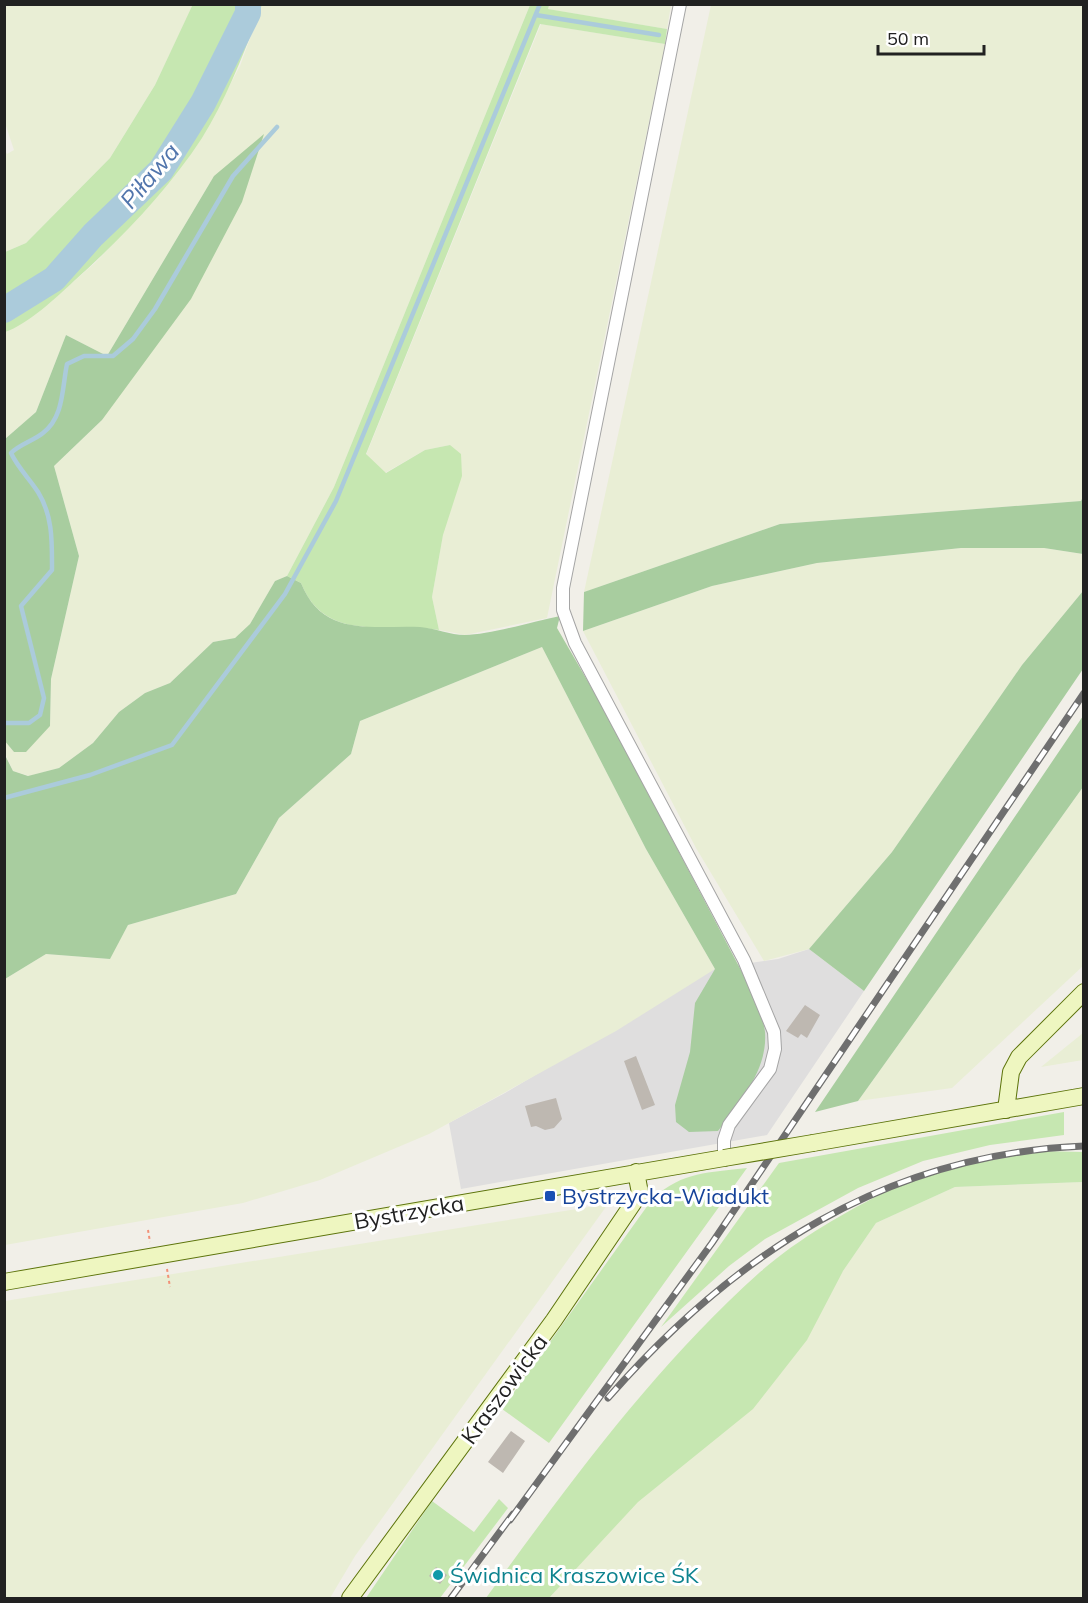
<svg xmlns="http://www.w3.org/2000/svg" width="1088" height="1603" font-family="Mulish,sans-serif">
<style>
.residential{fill:#dfdede}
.farmland{fill:#e9eed5}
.grass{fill:#c6e7b1}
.forest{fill:#a8cd9f}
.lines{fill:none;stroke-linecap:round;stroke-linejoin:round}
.stream{stroke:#abcbdb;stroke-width:4.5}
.river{stroke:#abcbdb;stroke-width:26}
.building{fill:#beb8b1}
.street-casing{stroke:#a5a5a5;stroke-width:14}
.secondary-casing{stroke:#5d740b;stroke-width:18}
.path{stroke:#f29177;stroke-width:2;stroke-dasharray:3 3;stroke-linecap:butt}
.street{stroke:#fff;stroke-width:12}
.secondary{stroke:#eef6c0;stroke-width:16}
.rail-casing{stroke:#6f6f6f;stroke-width:7}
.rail{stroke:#fff;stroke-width:4.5;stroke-dasharray:14;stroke-linecap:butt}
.secondary-bridge-casing{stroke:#5d740b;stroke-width:18;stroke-linecap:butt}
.secondary-bridge{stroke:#eef6c0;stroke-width:16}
.transit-dot{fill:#1a4fb4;stroke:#fff;stroke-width:2}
.culture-dot{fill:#0f9aa8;stroke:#fff;stroke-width:2}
.labels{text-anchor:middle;stroke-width:6;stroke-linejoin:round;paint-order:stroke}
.transit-label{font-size:22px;fill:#164399;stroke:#fff;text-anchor:start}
.street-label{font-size:22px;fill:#212121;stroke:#fff}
.culture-label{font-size:22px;fill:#0d838f;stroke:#fff;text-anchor:start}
.water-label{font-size:24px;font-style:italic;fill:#5175ac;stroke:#fff}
</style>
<rect width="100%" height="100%" fill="#f1efe8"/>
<path class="residential" d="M809,949L864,991L767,1135L461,1189L449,1123L505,1093L715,968L778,959Z"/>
<path class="farmland" d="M549,4L671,5L667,29L547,9Z
M5,5H193L155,85L110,158L26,243L5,252V150L7,154L14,150L5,123Z
M262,5H530L334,487L287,576L275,581L250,624L235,638L213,642L170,683L145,693L119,712L93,743L59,768L29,776L13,771L5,753L4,740L14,752L50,726L51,679L79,556L54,466L102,420L214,176L107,356L66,335L36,412L5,439V332L56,297L96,262L155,199L202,137L240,66Z
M711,5H1083L1084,497L1081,501L780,524L584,592Z
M541,24L665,44L547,618L465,635L439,630L432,597L443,535L450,445L425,450L385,473L366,455Z
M961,548H1044L1083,554V591L1022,665L892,852L809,949L764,961L696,848L583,631L712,586L817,563Z
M542,647L646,849L715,969L616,1031L429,1134L320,1180L243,1203L5,1245V979L46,954L109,959L128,925L236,894L279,818L351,754L360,721Z
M1083,787V966L952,1088L858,1101Z
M1083,1033V1060L1041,1067Z
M1083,1182V1598H549L843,1271L876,1223L955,1187Z
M608,1204L355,1556L330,1598H5V1301Z"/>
<path class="grass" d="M193,4L262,5C245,50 228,96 202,138C168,190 121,239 74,281C57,297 27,325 5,332V252L26,243L110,158L155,85Z
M530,5H549L548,9L667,29L665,44L540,24L366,454L386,473L425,450L450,445L461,454L462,476L443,535L432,597L439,630C387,621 326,645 301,583L287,576L334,487Z
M1064,1112V1135L990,1145L923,1161L858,1188L765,1239L729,1266L661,1327L779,1163Z
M1043,1151L1083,1152V1182L955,1187L876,1223L843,1271L807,1340L753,1409L638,1502L549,1598H486C568,1485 654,1367 759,1273C796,1240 845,1212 889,1190C937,1168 991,1160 1043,1151Z
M747,1168L549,1443L502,1409L653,1198C684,1171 708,1173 747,1168Z
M499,1499L508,1508L440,1598H366L432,1501L474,1532Z"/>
<path class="forest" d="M264,134L242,202L191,299L102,420L54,466L79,556L51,679L50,726L26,752H14L4,740L5,439L36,412L66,335L107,356L214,176Z
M1083,497V554L1044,548H961L817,563L712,586L583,631L584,592L780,524L1081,501Z
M287,576L301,583C323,638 372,625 420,627C435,628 450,635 465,635C489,635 535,621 560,616L557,628L605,711L755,997C758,1008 764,1021 765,1032C768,1070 739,1103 718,1131L689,1132L676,1122L675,1105L690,1052L695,1003L715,969L646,849L542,647L360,721L351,754L279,818L236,894L128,925L110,959L46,954L5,979L4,753L13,771L28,776L59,768L93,743L119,712L145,693L170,683L213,642L235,638L250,624L275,581Z
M1083,591V669L864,991L809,949L892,852L1022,665Z
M1083,716V787L858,1101L815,1112Z"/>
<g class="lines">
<path class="stream" d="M536,15L659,35
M4,723H29L40,715L44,698L21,606L52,570C52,542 53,516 38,492C29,478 18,468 11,453C20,444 33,441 43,433C64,417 62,388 67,364L84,356H113L133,339L155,309L233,176L277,127
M4,798L90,775L172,745L285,594L336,501L540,4"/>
<path class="river" d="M4,310L54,279L93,235L161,170L203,103L248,13V4"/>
</g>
<path class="building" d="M805,1005L820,1015L807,1038L801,1034L798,1038L786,1031Z
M636,1056L655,1105L642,1110L624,1061Z
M556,1098L562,1119L554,1128L545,1130L536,1126L531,1127L525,1106Z
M511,1431L525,1441L503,1473L488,1462Z
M436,1567L447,1575L440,1584L429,1576Z"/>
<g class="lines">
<g class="street-casing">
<path id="street" d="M680,4L563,588V610L575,643L744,960L774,1032L775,1049L770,1069L729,1125L724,1140V1158"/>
</g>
<g class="secondary-casing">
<path id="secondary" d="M1006,1110L1011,1072L1019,1057L1084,992
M813,1143L1084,1096
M4,1282L724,1158
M350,1598L554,1320L640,1193L636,1172"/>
</g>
<path class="path" d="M148,1230L150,1242
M167,1269L170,1287"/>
<use href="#street" class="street"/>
<use href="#secondary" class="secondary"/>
<g class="rail-casing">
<path id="rail" d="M608,1398C735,1253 887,1154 1084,1146
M510,1520L712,1243L1084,693
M451,1598L513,1514"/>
</g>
<use href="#rail" class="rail"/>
<g class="secondary-bridge-casing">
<path id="secondary-bridge" d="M724,1158L813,1143"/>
</g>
<use href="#secondary-bridge" class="secondary-bridge"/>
</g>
<rect class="transit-dot" x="544" y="1190" width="12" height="12" rx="3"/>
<circle class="culture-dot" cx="438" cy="1575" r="6"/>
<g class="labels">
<g class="transit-label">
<text x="562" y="1204">Bystrzycka-Wiadukt</text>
</g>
<g class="street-label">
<text transform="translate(409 1212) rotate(-10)" y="8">Bystrzycka</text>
<text transform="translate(504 1389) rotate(-54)" y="8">Kraszowicka</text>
</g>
<g class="culture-label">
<text x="450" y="1583">Świdnica Kraszowice ŚK</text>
</g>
<g class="water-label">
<text transform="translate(150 176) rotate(-50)" y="8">Piława</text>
</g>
</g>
<rect width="1088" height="1603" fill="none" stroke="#212121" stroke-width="12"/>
<path d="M878 45v9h106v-9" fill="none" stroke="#212121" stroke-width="3"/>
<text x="887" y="45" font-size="18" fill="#212121" stroke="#ffffff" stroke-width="4.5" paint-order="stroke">50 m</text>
</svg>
